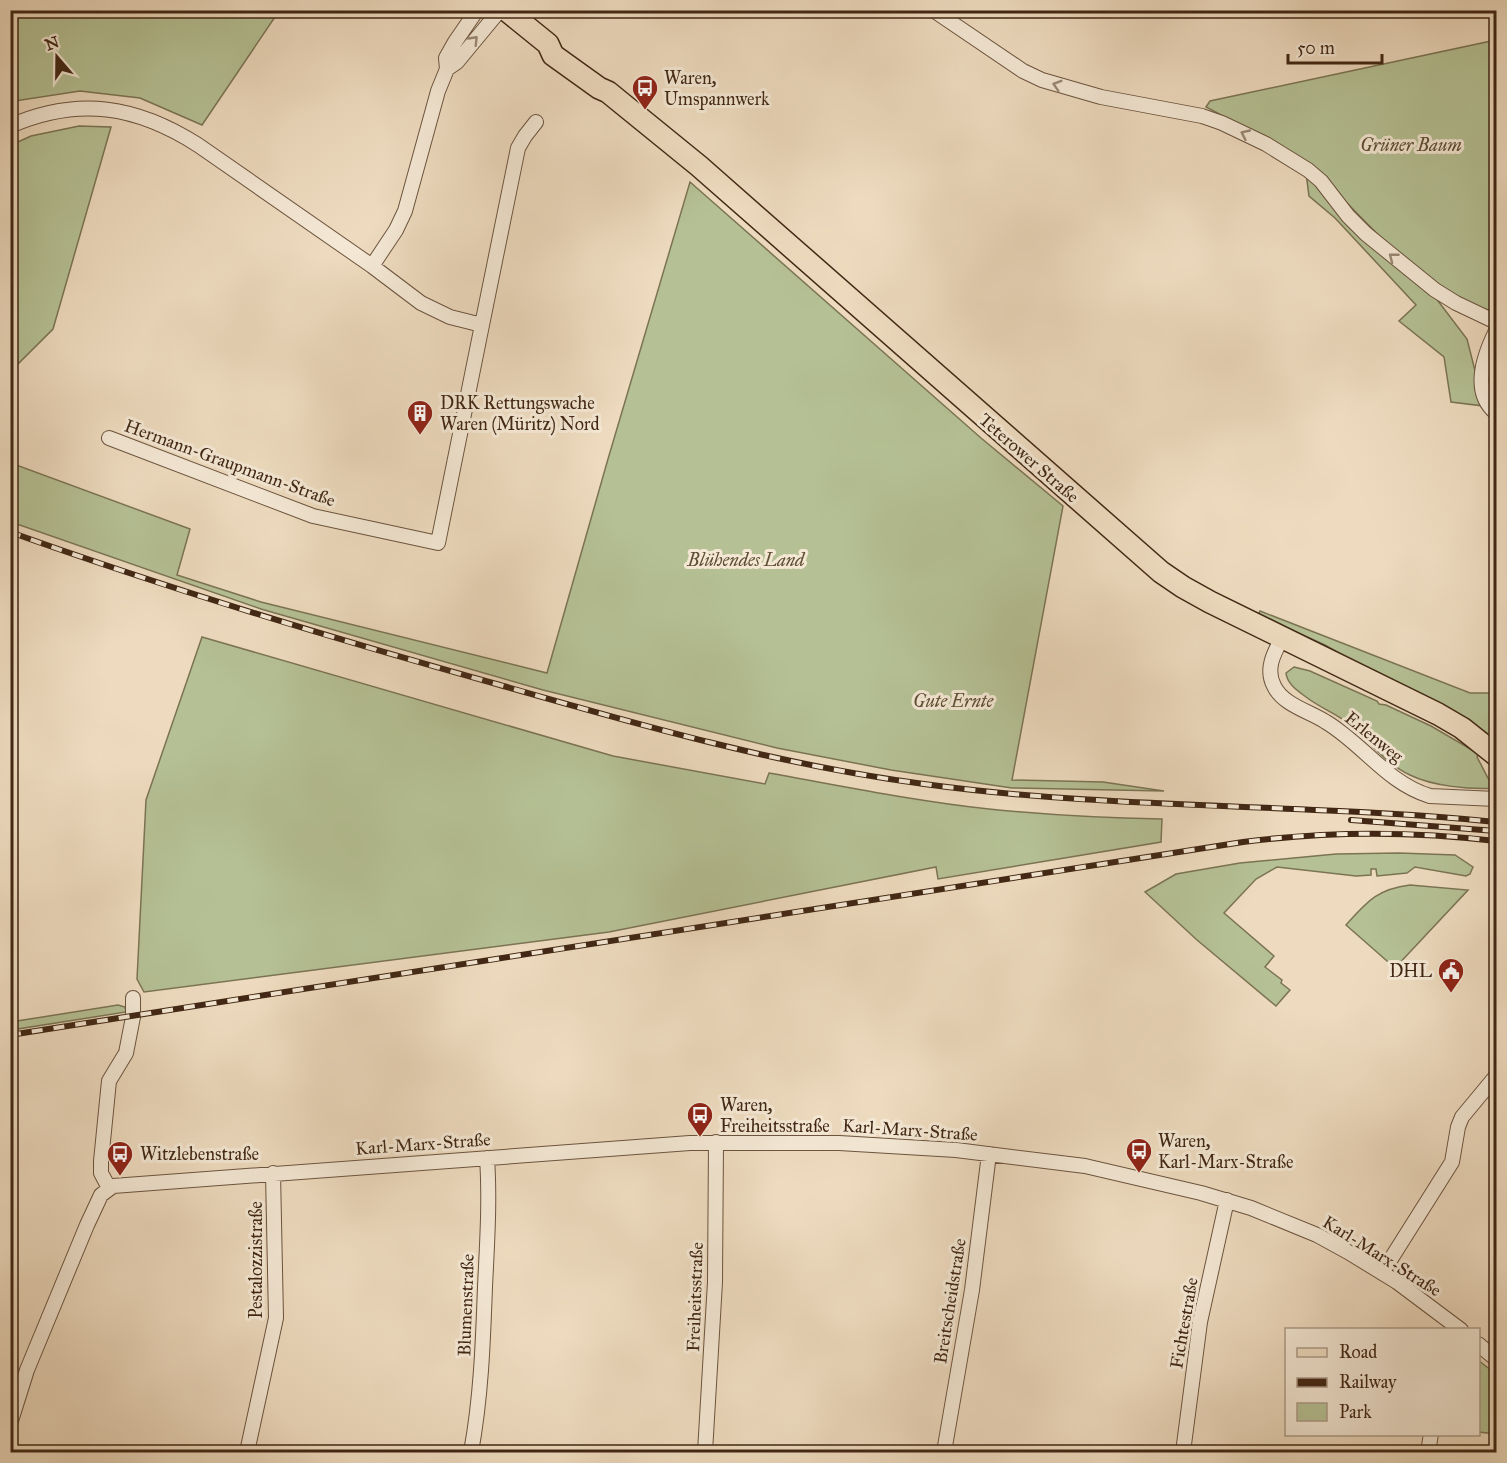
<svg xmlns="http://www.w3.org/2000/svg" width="1507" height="1463" font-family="'IM FELL Great Primer',serif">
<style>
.green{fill:#b5c195;stroke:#7b7454;stroke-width:1.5}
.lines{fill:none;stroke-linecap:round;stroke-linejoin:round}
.street-casing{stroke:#6c543f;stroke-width:16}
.primary-casing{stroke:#412714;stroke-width:24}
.street{stroke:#f4e8d5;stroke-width:14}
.primary{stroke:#eedbbf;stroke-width:21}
.rail-casing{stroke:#412714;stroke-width:6}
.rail{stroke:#f4e8d5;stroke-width:4;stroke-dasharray:11;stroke-linecap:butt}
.oneway{stroke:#9a8874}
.labels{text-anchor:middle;stroke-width:6;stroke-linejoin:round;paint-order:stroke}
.poi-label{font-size:18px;fill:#412714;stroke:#f4e8d5;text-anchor:start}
.park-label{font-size:18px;font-style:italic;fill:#5e4e34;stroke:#f4e8d5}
.street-label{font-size:18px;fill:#412714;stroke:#f4e8d5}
</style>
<rect width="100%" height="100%" fill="#eedbbf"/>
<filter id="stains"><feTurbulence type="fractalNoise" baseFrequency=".00333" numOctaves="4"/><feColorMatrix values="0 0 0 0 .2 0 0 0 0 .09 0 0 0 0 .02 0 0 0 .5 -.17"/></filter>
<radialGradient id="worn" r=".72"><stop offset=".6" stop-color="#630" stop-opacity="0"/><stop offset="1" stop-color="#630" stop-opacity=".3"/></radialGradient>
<path class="green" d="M19,11V10L279,11L202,125L140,98L80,91L15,101L10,76Z
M1496,40V310C1442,313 1347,202 1310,164L1291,152L1206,107L1210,101Z
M79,126L111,127L53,329L13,369L11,374V145L31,136Z
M1306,173L1432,293L1467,339L1484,406L1451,402L1444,357L1399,321L1416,305L1335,218L1309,196Z
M690,182L981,438L1063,506L1012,780L1103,782L1164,791L1012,788L891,770L777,748L543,690L261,609L11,522V463L190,529L177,575L261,602L547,673L608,459Z
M1496,343V409C1480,389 1490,365 1496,343Z
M1260,611L1470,693H1496V744L1325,645L1258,615Z
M202,637L613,756L765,784L769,773C842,786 915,801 989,809C1047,815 1104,818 1162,819L1161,842L938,879L936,867L609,932L144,992L137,979L146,800Z
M1294,667L1310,671L1377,701L1379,704L1386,705L1431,726L1479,754L1477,757L1488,778L1496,788C1471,790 1432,786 1410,775C1386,764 1369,741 1349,724C1336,713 1320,708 1306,697C1298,691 1287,684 1286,673Z
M1399,853L1455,855L1473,867L1470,874L1466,876L1415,867L1407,873L1377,876L1376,869H1371V875L1356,876L1277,867L1256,879L1224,913L1274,956L1265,967L1282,980L1281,983L1290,990L1276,1006L1197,940L1145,892L1176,874L1240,863L1336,854Z
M1410,885L1468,890L1395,968L1346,925C1367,902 1377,889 1410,885Z
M118,1005L125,1007L126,1012L11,1030V1022Z
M1478,1360L1496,1374V1434L1479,1432Z"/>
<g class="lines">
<g class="street-casing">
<path id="street" d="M933,10L1023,71L1042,80L1101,97L1202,116L1222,123L1266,144L1308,170L1321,181L1348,216L1366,234L1435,290L1456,303L1496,322
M447,69L457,62L500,10
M10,126C79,96 137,106 198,145L372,266L421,303L450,317L482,325L438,543L313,516L109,438
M372,266L396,230L405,211L438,91L447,69L446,58L455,42L477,10
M482,325L518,148L525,136L536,122
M1496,331C1483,357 1471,392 1496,413
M1282,638C1274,653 1265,669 1274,686C1283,705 1309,711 1326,722C1363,744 1387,783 1430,796L1496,799
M109,1188L101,1173V1161L109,1081L126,1053L133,1017V998
M1382,1273L1452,1162L1458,1127L1462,1117L1496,1076
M1478,1344L1496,1359
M10,1424L27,1370L87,1225L101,1195L113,1186L690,1143H839L956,1150L1085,1166L1201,1193L1251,1208L1317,1235L1348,1252L1397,1282L1461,1330
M247,1452L276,1318L273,1173
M471,1452C481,1398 483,1343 485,1287C487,1244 490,1201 487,1158
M705,1452L715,1282L716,1142
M944,1452L972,1290L989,1154
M1183,1452L1200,1322L1227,1200
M1428,1452L1431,1434"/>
</g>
<g class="primary-casing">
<path id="primary" d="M506,10L548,44L553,55L599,88L608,92L699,166L1161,572L1183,587L1210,602L1438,714L1462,728L1496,755"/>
</g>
<use href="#street" class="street"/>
<use href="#primary" class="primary"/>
<g class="rail-casing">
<path id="rail" d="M10,532C172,590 335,639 500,685C640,725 779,765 924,784C1114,810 1306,803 1496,822
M1351,820L1496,831
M10,1035L1243,842C1328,831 1412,831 1496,841"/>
</g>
<use href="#rail" class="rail"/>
</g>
<defs><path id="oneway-chevron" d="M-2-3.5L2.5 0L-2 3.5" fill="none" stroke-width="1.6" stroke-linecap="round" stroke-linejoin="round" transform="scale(1.5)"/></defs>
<g class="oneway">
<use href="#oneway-chevron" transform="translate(474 40) rotate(-46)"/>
<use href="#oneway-chevron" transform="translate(1057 85) rotate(-163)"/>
<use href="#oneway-chevron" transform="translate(1245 134) rotate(-155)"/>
<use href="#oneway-chevron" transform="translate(1393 257) rotate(-142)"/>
</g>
<defs>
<g id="bus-pin" transform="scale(1.35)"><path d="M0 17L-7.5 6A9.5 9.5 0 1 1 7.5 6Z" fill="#8f2418" stroke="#f4e8d5"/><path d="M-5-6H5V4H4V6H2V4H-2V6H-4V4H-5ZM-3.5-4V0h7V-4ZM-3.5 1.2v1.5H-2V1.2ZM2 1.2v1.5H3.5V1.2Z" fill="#fff"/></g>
<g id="building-pin" transform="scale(1.35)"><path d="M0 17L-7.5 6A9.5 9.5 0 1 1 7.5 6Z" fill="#8f2418" stroke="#f4e8d5"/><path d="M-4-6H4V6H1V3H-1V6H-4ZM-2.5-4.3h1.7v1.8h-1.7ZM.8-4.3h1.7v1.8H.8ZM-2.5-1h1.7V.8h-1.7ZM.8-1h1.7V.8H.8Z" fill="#fff"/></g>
<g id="civic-pin" transform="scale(1.35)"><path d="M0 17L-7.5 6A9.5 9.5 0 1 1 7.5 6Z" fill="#8f2418" stroke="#f4e8d5"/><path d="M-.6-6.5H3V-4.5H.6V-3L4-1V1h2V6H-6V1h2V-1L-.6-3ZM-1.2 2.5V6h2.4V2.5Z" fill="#fff"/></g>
</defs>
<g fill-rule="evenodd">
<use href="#bus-pin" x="645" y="88"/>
<use href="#building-pin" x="420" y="413"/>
<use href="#civic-pin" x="1451" y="971"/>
<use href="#bus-pin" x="700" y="1115"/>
<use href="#bus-pin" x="1139" y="1151"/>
<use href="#bus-pin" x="120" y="1154"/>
</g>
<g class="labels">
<g class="poi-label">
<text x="664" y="84">Waren,<tspan x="664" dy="21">Umspannwerk</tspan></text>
<text x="440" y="409">DRK Rettungswache<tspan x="440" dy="21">Waren (Müritz) Nord</tspan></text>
<text x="1432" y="977" text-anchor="end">DHL</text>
<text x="720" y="1111">Waren,<tspan x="720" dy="21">Freiheitsstraße</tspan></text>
<text x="1158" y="1147">Waren,<tspan x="1158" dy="21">Karl-Marx-Straße</tspan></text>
<text x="140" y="1160">Witzlebenstraße</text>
</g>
<g class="park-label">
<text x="1411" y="151">Grüner Baum</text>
<text x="746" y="566">Blühendes Land</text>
<text x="953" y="707">Gute Ernte</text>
</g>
<g class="street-label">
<text transform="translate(1029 458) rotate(41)" y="6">Teterower Straße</text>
<text transform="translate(230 463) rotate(20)" y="6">Hermann-Graupmann-Straße</text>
<text transform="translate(1374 737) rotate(39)" y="6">Erlenweg</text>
<text transform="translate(910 1130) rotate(4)" y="6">Karl-Marx-Straße</text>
<text transform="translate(423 1144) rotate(-4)" y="6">Karl-Marx-Straße</text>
<text transform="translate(1382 1256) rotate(32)" y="6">Karl-Marx-Straße</text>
<text transform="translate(256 1260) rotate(-90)" y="6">Pestalozzistraße</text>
<text transform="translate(695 1297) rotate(-88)" y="6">Freiheitsstraße</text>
<text transform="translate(950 1301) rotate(-81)" y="6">Breitscheidstraße</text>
<text transform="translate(466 1305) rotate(-88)" y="6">Blumenstraße</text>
<text transform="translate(1184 1323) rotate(-80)" y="6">Fichtestraße</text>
</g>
</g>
<rect width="1507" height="1463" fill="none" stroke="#eedbbf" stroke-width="36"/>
<rect x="12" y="12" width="1483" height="1439" fill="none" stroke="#412714" stroke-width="3"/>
<rect x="18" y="18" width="1471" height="1427" fill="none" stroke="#412714" stroke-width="1.5"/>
<rect x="1285" y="1328" width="195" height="108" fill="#f4e8d5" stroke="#ac9b88" stroke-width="1.5"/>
<rect x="1297" y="1348" width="30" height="9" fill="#eedbbf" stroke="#ac9b88" stroke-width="1.5"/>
<text x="1339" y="1358" font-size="18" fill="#412714">Road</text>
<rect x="1297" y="1378" width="30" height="9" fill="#412714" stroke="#ac9b88" stroke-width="1.5"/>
<text x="1339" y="1388" font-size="18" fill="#412714">Railway</text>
<rect x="1297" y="1403" width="30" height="18" fill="#b5c195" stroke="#ac9b88" stroke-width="1.5"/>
<text x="1339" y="1418" font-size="18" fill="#412714">Park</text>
<g transform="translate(57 57) rotate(340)" stroke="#f4e8d5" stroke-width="4.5" paint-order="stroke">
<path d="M0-4.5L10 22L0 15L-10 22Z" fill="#412714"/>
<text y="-9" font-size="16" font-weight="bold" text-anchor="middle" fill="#412714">N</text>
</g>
<path d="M1288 54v9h94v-9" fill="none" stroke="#412714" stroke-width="3"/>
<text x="1297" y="54" font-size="18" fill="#412714" stroke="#f4e8d5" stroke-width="4.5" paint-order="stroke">50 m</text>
<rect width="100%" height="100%" filter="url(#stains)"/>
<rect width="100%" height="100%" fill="url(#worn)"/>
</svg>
